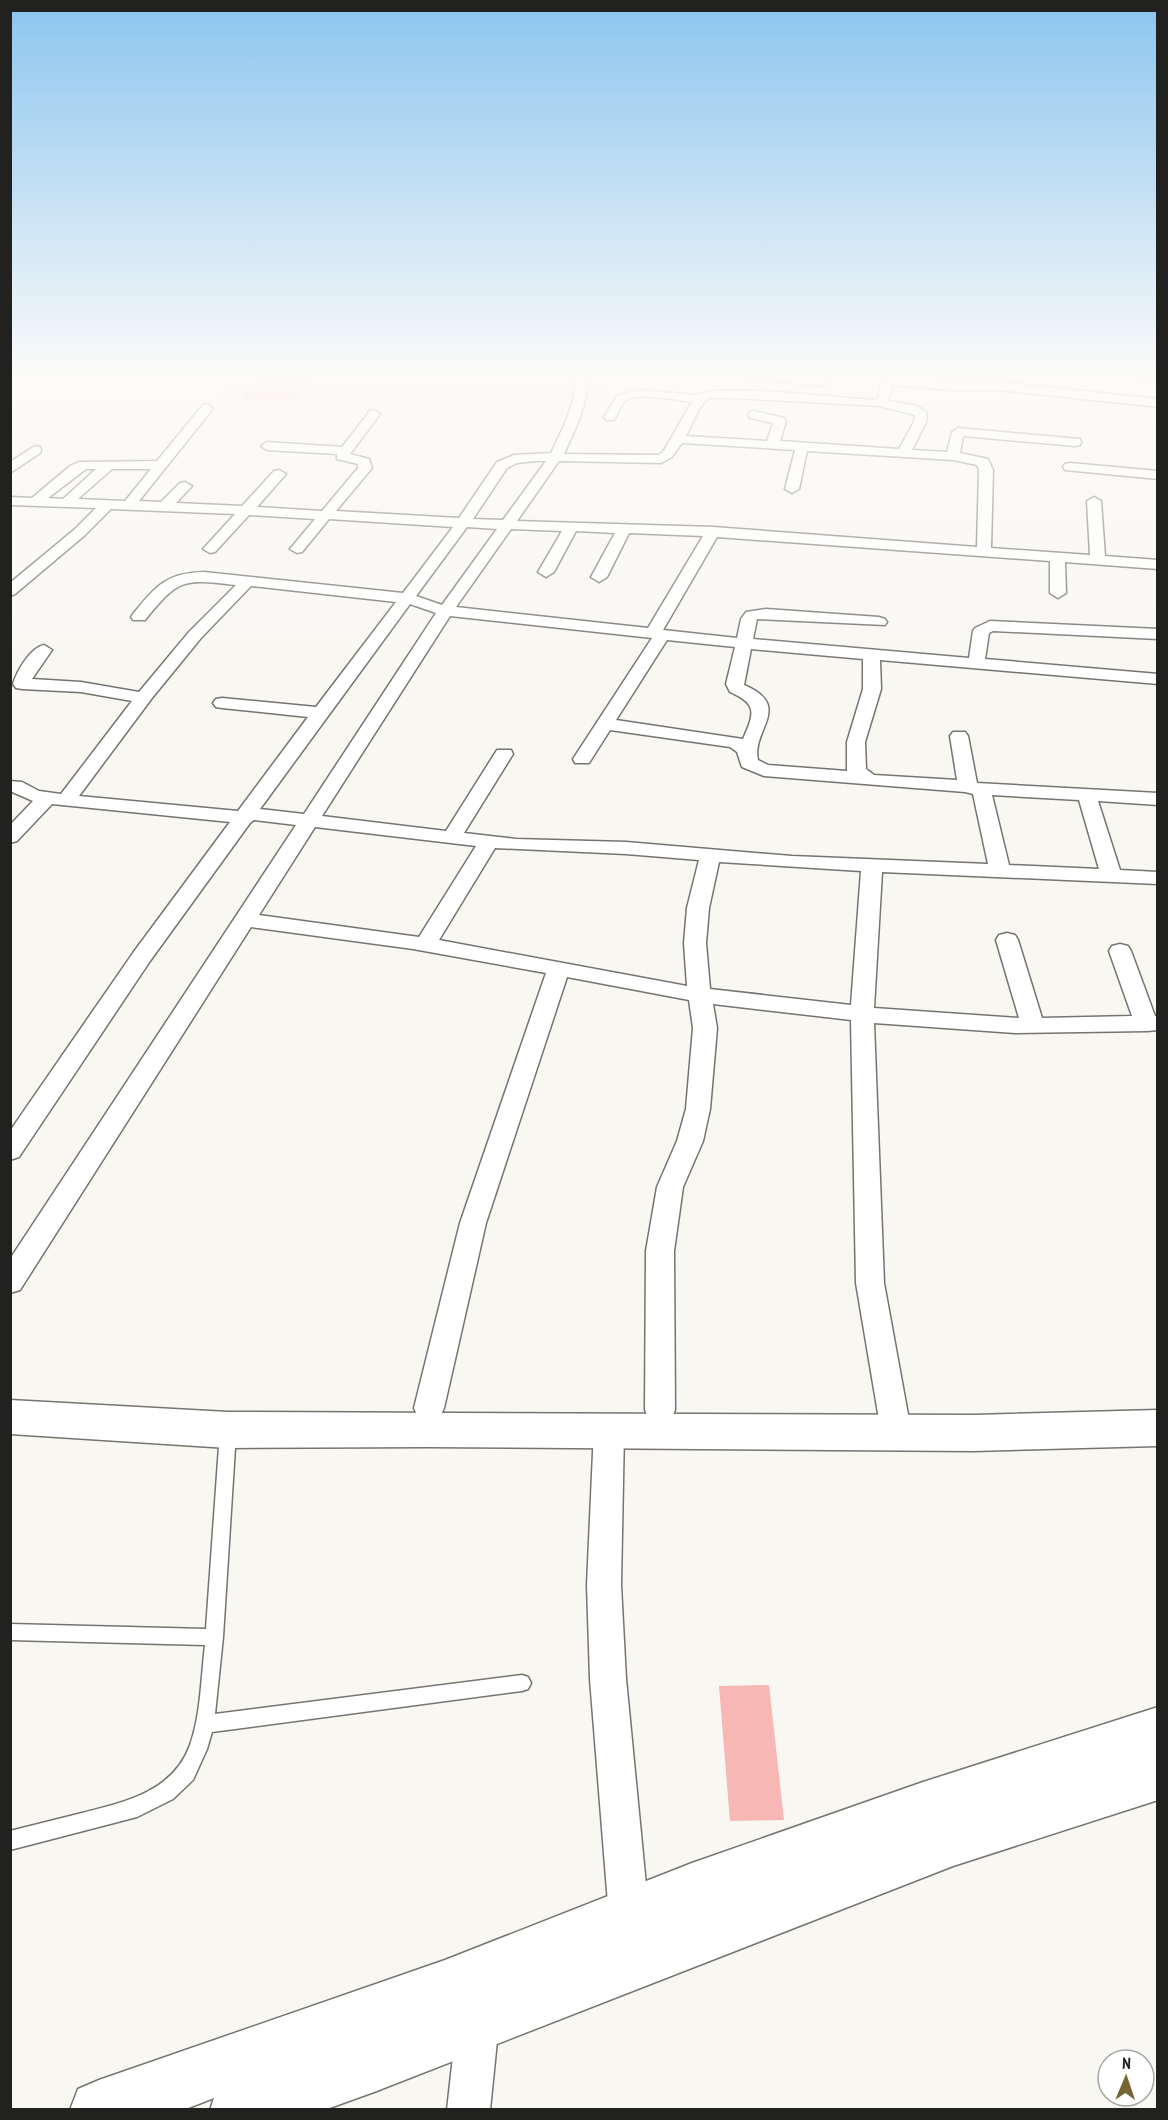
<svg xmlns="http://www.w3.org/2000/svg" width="1168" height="2120" font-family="'PT Sans Narrow',sans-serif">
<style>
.industrial{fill:#fae6f6}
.building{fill:#f6b7b5}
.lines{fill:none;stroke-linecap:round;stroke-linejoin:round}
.service-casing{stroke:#757470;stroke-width:3}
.minor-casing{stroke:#757470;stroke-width:3}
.primary-casing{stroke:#757470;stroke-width:3}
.trunk-casing{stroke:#757470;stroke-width:3}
.service{fill:#fff;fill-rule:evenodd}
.minor{fill:#fff;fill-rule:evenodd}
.primary{fill:#fff;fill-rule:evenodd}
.trunk{fill:#fff;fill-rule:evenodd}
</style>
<rect width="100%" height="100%" fill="#f8f7f2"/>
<path class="industrial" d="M242,375H616L585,415L215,405Z"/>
<path class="building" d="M261,375H314L295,401L242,400Z
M769,1685L784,1820L730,1821L719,1686Z"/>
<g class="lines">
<g class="service-casing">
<path id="service" d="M228,1426L233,1427L236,1432L223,1637L215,1714L522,1675L528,1677L531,1683L528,1689L522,1691L212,1732L207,1749L193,1780L173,1799L137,1817L10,1850V1831C34,1825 58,1819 82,1813C125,1802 173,1792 190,1745C201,1714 201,1678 205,1645L10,1640V1624L206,1629L220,1432L223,1427Z"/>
</g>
<g class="minor-casing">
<path id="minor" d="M576,375H588C588,404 576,428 564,454L658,455L663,452L692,402C677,400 634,391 624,402C620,407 618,414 614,420H606L604,417L617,396L639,390L698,395C713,383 846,398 873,400L878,398L884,375H896L895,378L951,382H999L1158,399V407L999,390H951L893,385L888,401L917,406L927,413L926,422L912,450L947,452L952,432L958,428L1080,439L1081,442L1080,445L1075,446L963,436L960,453L988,459L993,470L991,548L1090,555L1087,501L1094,497L1101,501L1105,556L1158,560V569L1065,562L1066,593L1058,598L1050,593V561L717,537L663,630L737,638L741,619L746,612L766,609L879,617L885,619L887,622L885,625L757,619L753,639L969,658L973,631L975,628L990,621L1158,629V639L993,631L989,633L985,659L1158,674V684L880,660L881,689L865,742L866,769L874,775L957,780L950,736L953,732H965L968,736L977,783L1158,793V805L1098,801L1120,870L1158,872V884L882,872L874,1008L1019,1018L996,940L999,935L1007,933L1015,935L1018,940L1042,1018L1132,1016L1109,951L1112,946L1120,944L1128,946L1131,951L1155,1016H1158V1030L1147,1031L1015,1033L874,1023L884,1283L911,1431L907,1440L896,1444L885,1440L881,1431L856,1283L851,1020L713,1004L717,1028L710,1109L703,1141L683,1187L674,1251L675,1410L671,1419L660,1423L649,1419L645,1410L646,1251L657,1187L677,1141L686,1109L693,1028L689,1000L567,977L486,1223L444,1408L440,1417L429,1421L418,1417L414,1408L460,1223L546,973L413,949L251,927L20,1290L10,1293V1259L296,825L254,820L250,823L150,961L19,1157L10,1160V1131L133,953L230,822L52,804L17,841L10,843V825L33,801L10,791V781L22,782L39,791L61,794L132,701L81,692L22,689L16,688L13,684C17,671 30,648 44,645L52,650L32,679L81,682L139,692L189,632L236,585C183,579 179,578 145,620H133L131,617L133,614C156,586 166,573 204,572L403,593L453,527L329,519L302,552L297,553L290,549L315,519L249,515L215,552L210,553L203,549L235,514L111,509L85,535L15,594L10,596V583L75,529L96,508L10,505V497L32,498L70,466L79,462L157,461L203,405L207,404L213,408L211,411L139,501L161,502L180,483L185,482L192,486L176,503L242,506L274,471L279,470L286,474L257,507L322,511L358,468V464L337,459V454L267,450L261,446L267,442L342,447L370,411L374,410L380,414L350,454L369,459L372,468L336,511L459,518L497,462L514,455L551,453C563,428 576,404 576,375ZM708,398H734L879,406L915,415L914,422L899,449L780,441L786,421L784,418L754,411L750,412L748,415L750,418L773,423L767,441L686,436L699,409ZM682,443L795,450L785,489L792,493L799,489L807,451L953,460L977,465L979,470L977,547L713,527L517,521L559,461L661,463L672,457ZM535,461H546L503,520L473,519L507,468L517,463ZM86,469H96L63,499L48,498ZM112,469H151L125,501L78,499ZM467,527L497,529L442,605L416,596ZM511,529L562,531L538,572L546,577L554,572L576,531L615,533L591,577L599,582L607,577L629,533L703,536L648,628L456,607ZM251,586L396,602L316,707L222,698L216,699L213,703L216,707L222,708L308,717L238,811L79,796L152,698L201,638ZM410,604L436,613L304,814L260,809ZM450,616L652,638L573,759L575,763H589L610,730L730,747L737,752L742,767L764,776L965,792L973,794L988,864L792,856L626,842L516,839L464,833L513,754L511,750H497L446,831L322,816ZM667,640L735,647L726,684L730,692C757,704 755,712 743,739L616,720ZM751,649L863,659V689L847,742V771L768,765L758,760C751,730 794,706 744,685ZM992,795L1079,800L1099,869L1009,865ZM315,827L476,846L419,937L259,915ZM495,848L626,854L699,860L687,908L684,943L687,986L439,940ZM719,862L861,871L851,1005L710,989L706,943L709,908Z
M732,375C751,375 816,372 828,382L822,386L738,378Z
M1133,375L1158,377V384L1135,377Z
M35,446L40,447L41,450L40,453L10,473V462Z
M1070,463L1158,471V479L1065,470L1063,467L1065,464Z
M609,1417L620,1421L624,1430L621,1585L626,1679L649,1916L643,1930L629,1936L615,1930L609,1916L590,1679L587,1585L594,1430L598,1421Z
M478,2000L493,2006L499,2021L490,2110H447L457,2021L463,2006Z"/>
</g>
<g class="primary-casing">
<path id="primary" d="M10,1400L228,1412L974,1415L1158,1410V1446L974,1451L427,1447L228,1448L10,1434Z"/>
</g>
<g class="trunk-casing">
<path id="trunk" d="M1158,1707V1800L953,1866L374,2092L324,2110H210L214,2098L183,2110H70L78,2089L99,2080L445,1960L692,1863L923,1782Z"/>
</g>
<use href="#service" class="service"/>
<use href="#minor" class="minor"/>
<use href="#primary" class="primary"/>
<use href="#trunk" class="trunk"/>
</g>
<linearGradient id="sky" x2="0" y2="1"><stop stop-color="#8bc5ef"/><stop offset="0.56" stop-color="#fcfbf9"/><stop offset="1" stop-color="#fcfbf9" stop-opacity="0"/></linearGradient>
<rect width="1168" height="672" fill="url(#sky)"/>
<rect width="1168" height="2120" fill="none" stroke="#21211f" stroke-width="24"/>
<g transform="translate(1126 2078) rotate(2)"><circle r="28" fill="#ffffff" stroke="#a6a6a5" stroke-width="1.5"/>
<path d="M0-4.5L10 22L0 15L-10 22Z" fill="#766533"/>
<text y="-9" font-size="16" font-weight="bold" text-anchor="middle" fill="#21211f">N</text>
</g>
</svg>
